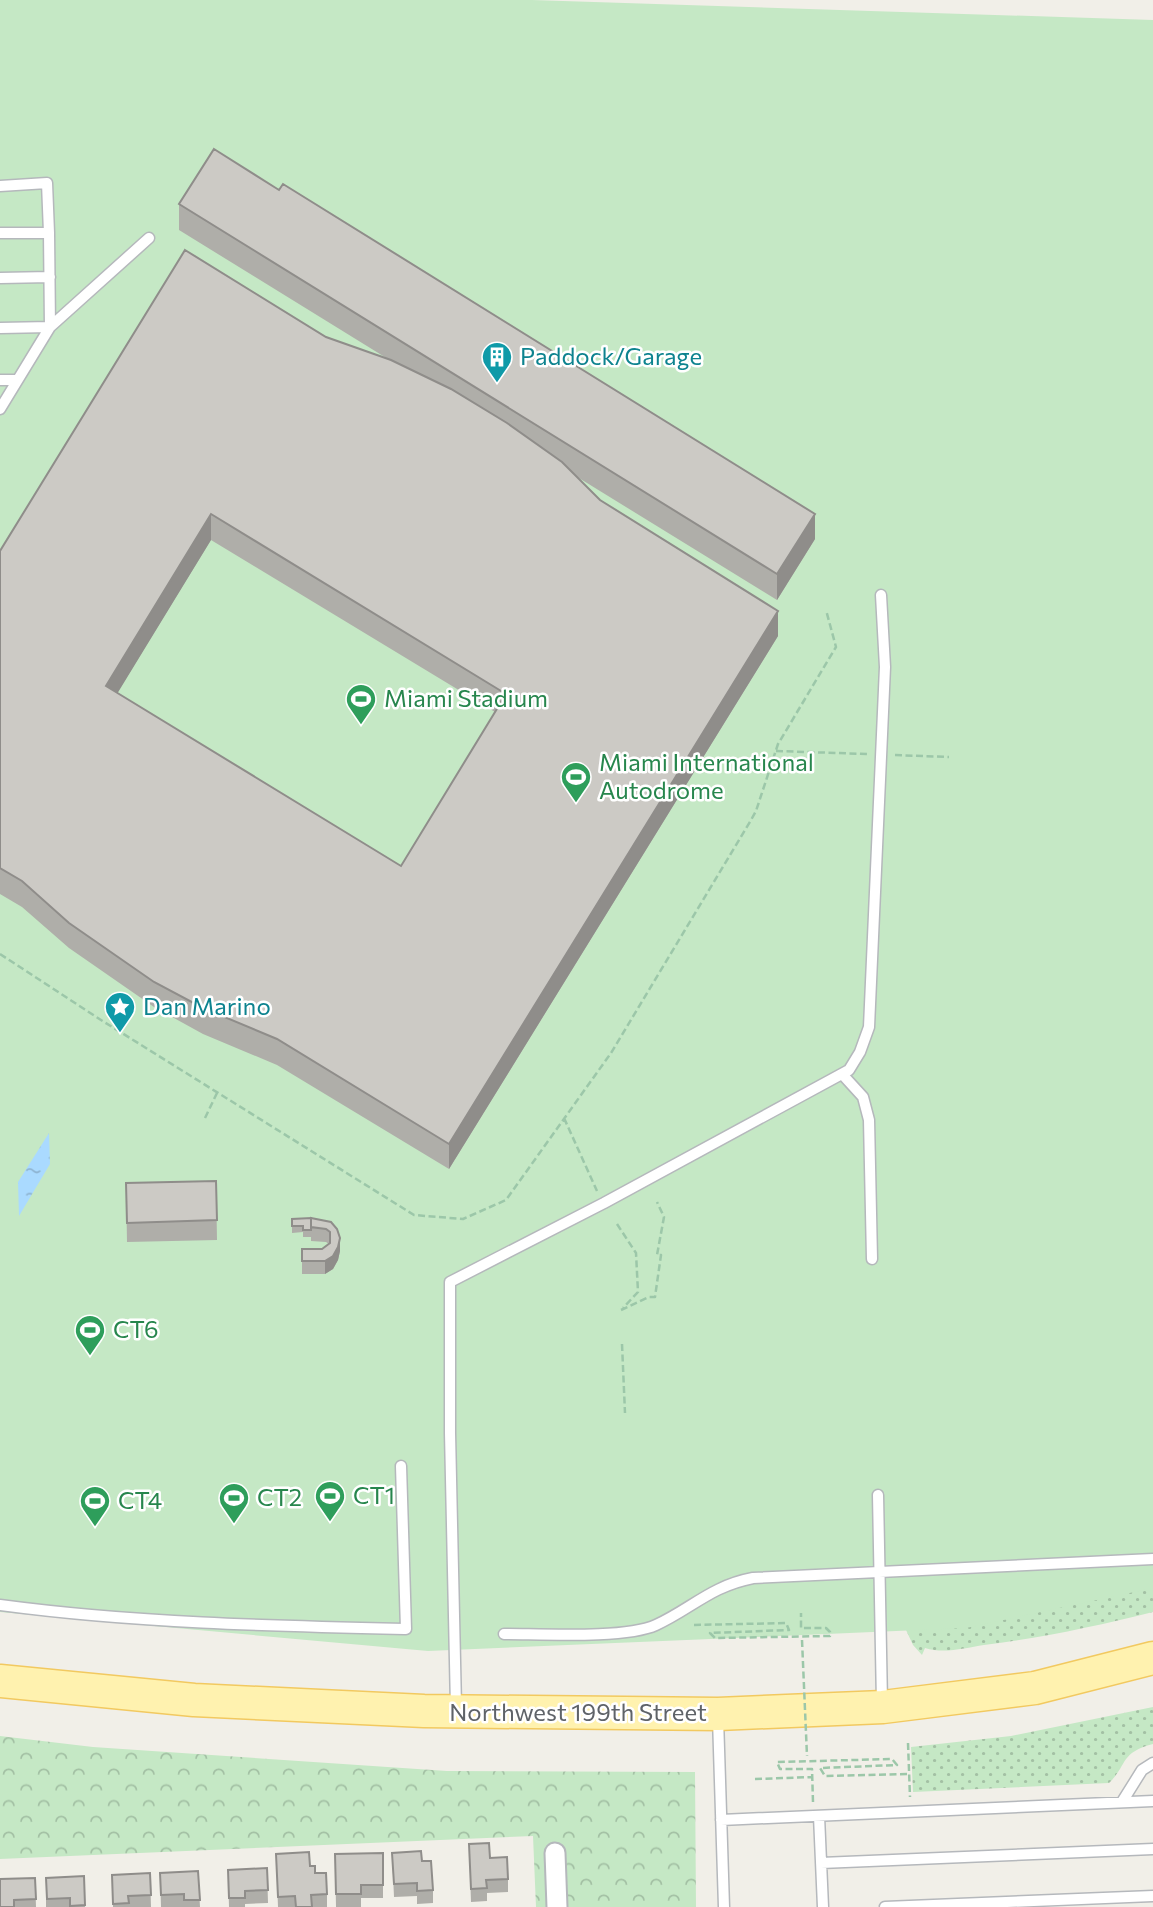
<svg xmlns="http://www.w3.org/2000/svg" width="1153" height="1907" font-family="Commissioner,sans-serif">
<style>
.grass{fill:url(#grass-dots)}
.forest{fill:url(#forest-crowns)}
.pitch{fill:#c5e8c5}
.water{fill:url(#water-ripples)}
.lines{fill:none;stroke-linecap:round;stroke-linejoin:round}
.service-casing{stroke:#b5b8bc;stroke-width:13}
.minor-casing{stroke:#b5b8bc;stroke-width:23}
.primary-casing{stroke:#f2c960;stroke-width:35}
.path{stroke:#9cc7a9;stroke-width:2.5;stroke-dasharray:7 3.5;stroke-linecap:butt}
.service{stroke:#fff;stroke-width:10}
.minor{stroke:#fff;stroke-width:19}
.primary{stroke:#fff2af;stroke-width:32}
.path-bridge{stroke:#9cc7a9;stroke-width:2.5;stroke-dasharray:7 3.5;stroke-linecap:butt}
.wall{fill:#afaea9;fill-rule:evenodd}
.shaded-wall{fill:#8f8d8a}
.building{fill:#cccac5;stroke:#8f8d8a;stroke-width:2;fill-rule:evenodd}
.labels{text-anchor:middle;stroke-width:5;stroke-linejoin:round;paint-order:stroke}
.culture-label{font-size:24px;fill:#0d838f;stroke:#fff;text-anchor:start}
.leisure-label{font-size:24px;fill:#27864d;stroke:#fff;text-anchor:start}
.street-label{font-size:24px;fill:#5f6368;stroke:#fff}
</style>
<defs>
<pattern id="grass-dots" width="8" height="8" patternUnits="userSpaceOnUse" patternTransform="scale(1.75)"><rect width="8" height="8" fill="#c5e8c5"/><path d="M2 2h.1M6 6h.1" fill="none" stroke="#a3c0a4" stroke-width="1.8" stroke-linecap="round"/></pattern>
<pattern id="forest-crowns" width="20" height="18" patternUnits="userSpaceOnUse" patternTransform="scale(1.75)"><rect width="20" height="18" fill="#c5e8c5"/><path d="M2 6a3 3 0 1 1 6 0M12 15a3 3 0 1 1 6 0" fill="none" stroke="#a3c0a4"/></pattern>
<pattern id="water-ripples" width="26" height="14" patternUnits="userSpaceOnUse" patternTransform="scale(1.75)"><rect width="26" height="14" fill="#aadaff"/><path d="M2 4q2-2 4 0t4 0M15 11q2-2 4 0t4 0" fill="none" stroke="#8eb4d2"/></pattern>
</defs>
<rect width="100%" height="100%" fill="#f1efe8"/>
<path class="grass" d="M1153,1574V1612C1097,1626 1041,1638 984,1645C965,1648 944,1654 925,1648L922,1655L913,1645L906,1630Z
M1153,1707V1744C1119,1753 1128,1765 1109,1783L913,1792L911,1747L1011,1736Z"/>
<path class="forest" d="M0,1736L93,1747L447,1771L695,1772L696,1907H536L533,1836L0,1859Z"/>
<path class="pitch" d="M0,0H532L1153,20V1588L966,1628L428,1651L0,1612Z"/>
<path class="water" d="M49,1133L50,1164L19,1216L18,1182Z"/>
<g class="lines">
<g class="service-casing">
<path id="service" d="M0,186L47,183L49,233
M0,233H49L50,327
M0,278L50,277
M50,327L149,238
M0,328L50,327L0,409
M0,380H17
M842,1074L863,1097L869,1120L872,1259
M878,1495L882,1703
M0,1605C134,1623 271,1626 406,1629L401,1466
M504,1634C541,1634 625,1639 656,1625C691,1609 711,1586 753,1578L1153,1559
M456,1707L450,1433V1282L604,1203L849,1070L860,1052L869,1027L885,667L881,595
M718,1718L724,1907
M1122,1802L1142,1770L1153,1763
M819,1816L823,1907
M721,1820L1153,1801
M821,1863L1153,1849
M885,1907L1153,1896"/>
</g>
<g class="minor-casing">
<path id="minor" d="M555,1853L557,1907"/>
</g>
<g class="primary-casing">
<path id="primary" d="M0,1681L194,1700L424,1711L718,1714L883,1707L1035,1688L1153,1658"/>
</g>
<path class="path" d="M776,751L867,754
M895,755L949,757
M0,954L101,1020L414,1215L463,1219L506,1200L611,1053L751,820L756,811L778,744L836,647L826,610
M205,1118L217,1093
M564,1118L597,1191
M617,1224L636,1253L638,1292L623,1308
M621,1310L649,1297H655L661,1255H657L664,1217L657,1202
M622,1344L625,1413
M694,1625L786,1623L789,1630L710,1633L715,1638L830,1636V1632L826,1628H801V1613
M908,1743L910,1797
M755,1779L812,1777
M813,1802L812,1769H780L777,1762L892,1759L897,1765L820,1768L825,1776L909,1774"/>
<use href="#service" class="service"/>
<use href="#minor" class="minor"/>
<use href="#primary" class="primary"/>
<path class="path-bridge" d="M802,1640L807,1756"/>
</g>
<path class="wall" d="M179,204L815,539L777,600L574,475L600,500L778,636L449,1169L277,1065L203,1034L154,1007L69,948L22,907L0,894V551L326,337L388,359L179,230ZM211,540L495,712L401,866L117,693Z
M216,1181L217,1240L127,1242L126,1183Z
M311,1218L331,1222L340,1251L338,1260L333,1269L325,1274H302V1249H322L329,1244L326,1242L311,1241Z
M292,1219L311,1230V1237H303V1232L292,1233Z
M469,1844L490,1858L508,1879V1892L487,1893V1901L471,1902Z
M383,1853V1898H361V1907H336L335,1854Z
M392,1853L422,1861L433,1890V1903L417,1904V1896L394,1897Z
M276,1854L310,1866L327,1894V1907H278Z
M267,1868L268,1903L245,1904V1907H229L228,1870Z
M198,1871L200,1907H161L160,1873Z
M150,1873L151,1907H113L112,1875Z
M84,1876L85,1907H46V1878Z
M35,1878L36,1907H0Z"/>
<path class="shaded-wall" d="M211,514V540L106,712V686Z
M815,514V539L777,600V574Z
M778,611V636L449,1169V1144Z
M340,1238V1251L338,1260L333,1269L325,1274V1261Z"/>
<path class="building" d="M214,149L279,190L283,184L815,514L777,574L179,204Z
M185,250L326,337L391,360L451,389L507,423L562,462L600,500L778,611L449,1144L277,1039L203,1008L154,982L69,923L22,881L0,868V551ZM211,514L506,694L401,866L106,686Z
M216,1181L217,1220L127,1223L126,1183Z
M311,1218L331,1222L337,1229L340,1238L338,1247L333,1256L325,1261H302V1249H322L330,1243V1232L326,1229L311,1227Z
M311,1218V1230H303V1226H292V1219Z
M489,1843L490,1858L507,1857L508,1879L486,1880L487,1888L471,1889L469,1844Z
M421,1851L422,1861H431L433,1890L417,1891V1883L394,1884L392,1853Z
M309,1852L310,1866H315V1873H326L327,1894L311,1895L312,1907H296L295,1896L278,1897L276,1854Z
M383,1853V1885H361V1894H336L335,1854Z
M267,1868L268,1890L245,1891V1898H229L228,1870Z
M198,1871L200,1900H184V1894L161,1895L160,1873Z
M150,1873L151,1895L128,1896L129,1903L113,1904L112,1875Z
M84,1876L85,1905L70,1906V1898L47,1899L46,1878Z
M35,1878L36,1899L14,1900V1907H0V1879Z"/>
<defs>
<g id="building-pin" transform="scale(1.575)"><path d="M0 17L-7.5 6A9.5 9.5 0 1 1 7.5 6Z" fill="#0f9aa8" stroke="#fff"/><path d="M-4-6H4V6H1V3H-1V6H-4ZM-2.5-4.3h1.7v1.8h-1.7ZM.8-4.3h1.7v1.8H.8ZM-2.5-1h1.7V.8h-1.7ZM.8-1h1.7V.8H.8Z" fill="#fff"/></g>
<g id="stadium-pin" transform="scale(1.575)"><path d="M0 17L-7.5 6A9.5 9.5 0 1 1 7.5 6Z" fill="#2e9e5b" stroke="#fff"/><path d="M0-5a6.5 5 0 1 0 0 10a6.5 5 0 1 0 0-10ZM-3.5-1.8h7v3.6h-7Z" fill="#fff"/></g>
<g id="sight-pin" transform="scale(1.575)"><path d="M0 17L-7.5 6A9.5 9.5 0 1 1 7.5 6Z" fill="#0f9aa8" stroke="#fff"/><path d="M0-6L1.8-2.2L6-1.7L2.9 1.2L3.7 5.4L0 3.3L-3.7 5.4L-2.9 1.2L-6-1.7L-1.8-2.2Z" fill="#fff"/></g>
</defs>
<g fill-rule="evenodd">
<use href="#building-pin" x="497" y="357"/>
<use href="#stadium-pin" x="361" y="699"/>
<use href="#stadium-pin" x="576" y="777"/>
<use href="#sight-pin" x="120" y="1007"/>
<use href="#stadium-pin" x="90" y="1330"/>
<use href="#stadium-pin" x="330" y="1496"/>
<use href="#stadium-pin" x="234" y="1498"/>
<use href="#stadium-pin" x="95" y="1501"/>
</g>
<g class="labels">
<g class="culture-label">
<text x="520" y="365">Paddock/Garage</text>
<text x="143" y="1015">Dan Marino</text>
</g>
<g class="leisure-label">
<text x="384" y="707">Miami Stadium</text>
<text x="599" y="771">Miami International<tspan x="599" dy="28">Autodrome</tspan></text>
<text x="113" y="1338">CT6</text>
<text x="353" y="1504">CT1</text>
<text x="257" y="1506">CT2</text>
<text x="118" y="1509">CT4</text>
</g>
<g class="street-label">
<text x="578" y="1721">Northwest 199th Street</text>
</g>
</g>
</svg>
